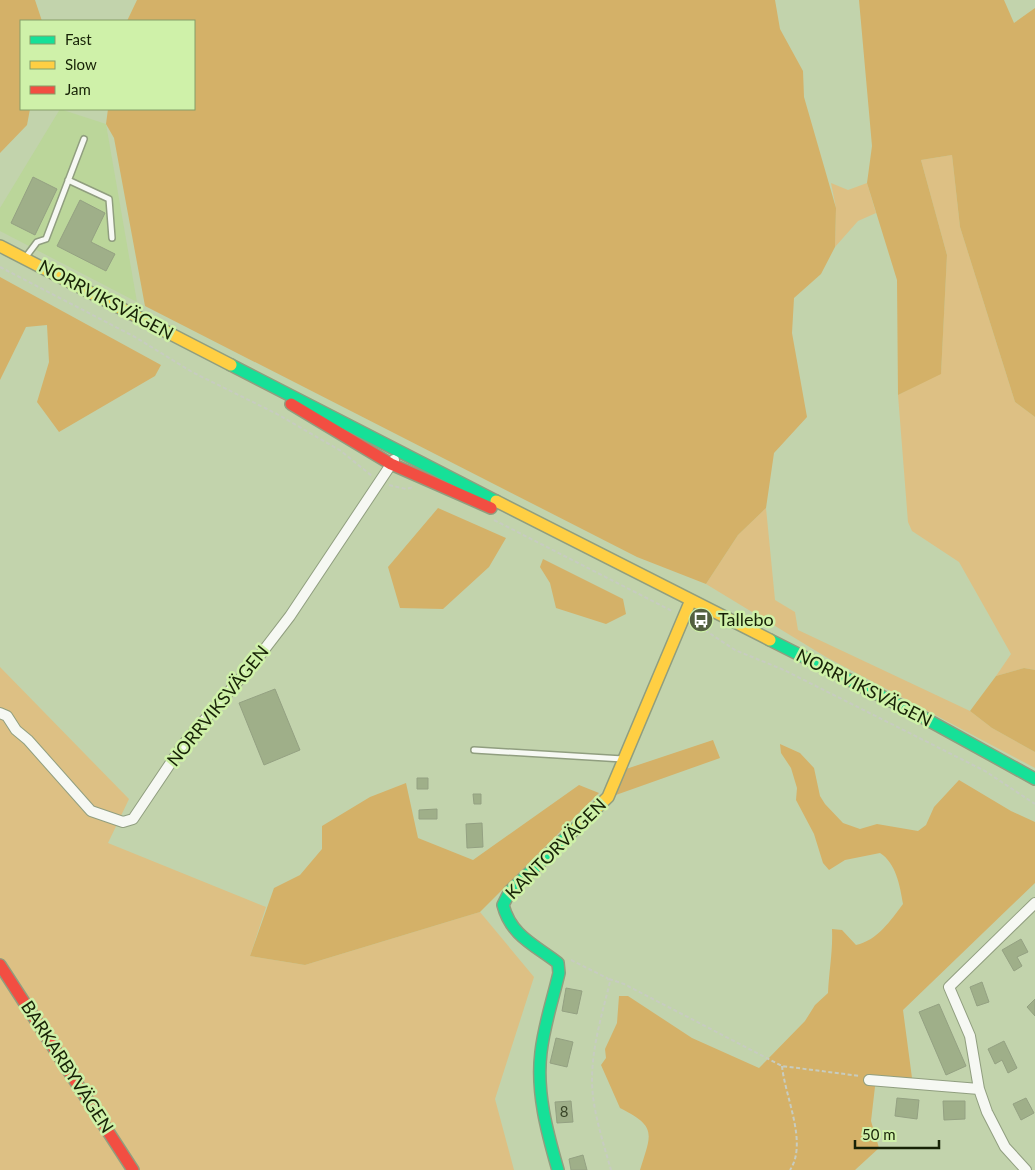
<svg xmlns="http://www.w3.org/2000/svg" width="1035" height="1170" font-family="Lato,sans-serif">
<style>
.built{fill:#bbd69a}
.green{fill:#ddc084}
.forest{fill:#d4b168}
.building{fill:#9faf89;stroke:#94a182}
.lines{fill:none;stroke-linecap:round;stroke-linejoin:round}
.lane-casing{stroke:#909e7f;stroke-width:8}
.street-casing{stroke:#909e7f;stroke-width:12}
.fast-casing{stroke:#909e7f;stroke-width:14}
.slow-casing{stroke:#909e7f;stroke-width:14}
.jam-casing{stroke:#909e7f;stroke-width:14}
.path{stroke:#c7ccc0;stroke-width:2;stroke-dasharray:4 2.5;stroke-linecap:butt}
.lane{stroke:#f6f8f3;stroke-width:5}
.street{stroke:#f6f8f3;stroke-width:10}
.fast{stroke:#16e098;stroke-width:11}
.slow{stroke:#ffcf43;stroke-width:11}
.jam{stroke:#f24e42;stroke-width:11}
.labels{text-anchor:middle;stroke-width:5;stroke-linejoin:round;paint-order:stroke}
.number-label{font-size:15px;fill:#394527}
.street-label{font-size:18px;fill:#172206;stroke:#cff1a9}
.poi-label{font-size:18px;fill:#172206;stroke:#cff1a9;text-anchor:start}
</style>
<rect width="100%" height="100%" fill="#c2d3ac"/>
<path class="built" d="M60,109L106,124L137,302L0,231V208Z"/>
<path class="green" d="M952,155L960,227L1015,402L1035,417V670L1024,668L996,676L1011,654L959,562L912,531L908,522L898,395L941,373L947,255L921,160Z
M831,183L848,190L867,183L876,213L858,221L835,247L836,208Z
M766,508L775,600L795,612L798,630L970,711L992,728L1035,752V768L826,657L706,584L738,535Z
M0,667L129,799L108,843L266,907L250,956L305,965L480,912L534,977L495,1099L514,1170H0Z"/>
<path class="forest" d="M0,0H35L42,21H21V109H30L27,125L0,153Z
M137,0H775L780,29L803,71L804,97L836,208L835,247L821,274L794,298L792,333L807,417L774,453L766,508L738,535L706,584L637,557L145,306L114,138L106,124L108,109H194V21H127Z
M859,0H1004L1014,23L1035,8V417L1015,402L960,227L952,155L921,160L947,255L941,374L898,395L897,280L867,183L872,146Z
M0,277L161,365L155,376L59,432L37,402L49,362L47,325L26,327L0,380Z
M438,508L506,538L489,567L443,609L400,608L388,567Z
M543,559L623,599L626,614L606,624L556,608L550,583L540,567Z
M1024,668L1035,670V752L992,728L970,711L996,676Z
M713,740L720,758L613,796L620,771Z
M780,744L800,753L814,768L820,796L825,804L843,823L860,829L877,824L918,831L926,825L934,807L959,780L1011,811L1035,822V883L903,1010L912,1078H876L871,1121L879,1148L855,1170H640C651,1134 658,1127 620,1108L601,1065L606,1058L605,1049L617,1023L619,996H628L692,1038L759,1068L805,1021L815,1005L828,993C829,971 833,951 832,929L842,930L856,945C878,940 890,921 903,904C900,886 896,863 880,853L845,860L829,870L823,863L814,834L796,800L797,788L791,768L781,753Z
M406,783L418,838L473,860L579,785L599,793L480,912L305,965L250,956L274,888L300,875L322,849V826L370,797Z"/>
<path class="building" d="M33,177L57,189L35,235L11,223Z
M80,200L105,213L91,242L115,254L106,271L57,246Z
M275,689L300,750L264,765L239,703Z
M417,778H428V789H417Z
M473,794H481V804H474Z
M437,809V819H419V810Z
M482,823L483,847L467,848L466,824Z
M1021,939L1028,952L1017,957L1022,966L1014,971L1002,950Z
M982,982L989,1002L977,1006L970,987Z
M566,988L582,991L577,1014L562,1011Z
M1035,999V1016L1027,1007Z
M939,1004L966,1066L946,1075L919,1012Z
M556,1038L573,1042L567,1067L550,1063Z
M1004,1041L1017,1068L1008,1073L1002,1060L995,1064L988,1049Z
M897,1098L919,1100L917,1119L895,1116Z
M1026,1098L1034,1113L1021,1120L1013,1104Z
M571,1101L573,1122L557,1123L555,1102Z
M943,1101H965V1119L944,1120Z
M583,1155L587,1170H571L569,1159Z"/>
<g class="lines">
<g class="lane-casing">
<path id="lane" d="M68,180L109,199L112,238
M25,258L37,242L46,239L84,139
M474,750L623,759"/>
</g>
<g class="street-casing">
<path id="street" d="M0,713L7,716L16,730L28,740L91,811L123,822L133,819L182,746L254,663L290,616L394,460
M869,1080L979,1089
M1026,1170L1005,1147L987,1112L979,1089L970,1036L949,987L1035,903"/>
</g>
<g class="fast-casing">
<path id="fast" d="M231,365L496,501
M770,640L917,714L1035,779
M558,1170C547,1132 536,1092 541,1052C544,1025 553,999 559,973L558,963C535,945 511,936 503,905L510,891L576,828"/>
</g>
<g class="slow-casing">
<path id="slow" d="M0,246L231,365
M496,501L770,640
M576,828L608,797L691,600"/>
</g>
<g class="jam-casing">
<path id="jam" d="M291,404L391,464L491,508
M0,965L133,1170"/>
</g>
<path class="path" d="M0,267L135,337L192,372L277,414L341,451L372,476
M389,485L406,489L413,487
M494,520L672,611
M694,623L735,650L784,670L985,771L1035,804
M571,960L607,978L610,982C602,1014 592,1047 592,1080C592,1109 603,1142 611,1170
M609,979L624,984L782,1066L860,1076
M782,1066C785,1097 808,1143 790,1170"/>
<use href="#lane" class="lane"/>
<use href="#street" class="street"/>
<use href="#fast" class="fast"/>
<use href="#slow" class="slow"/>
<use href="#jam" class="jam"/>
</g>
<defs>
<g id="bus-disc" transform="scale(1.25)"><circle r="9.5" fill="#536040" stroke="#cff1a9"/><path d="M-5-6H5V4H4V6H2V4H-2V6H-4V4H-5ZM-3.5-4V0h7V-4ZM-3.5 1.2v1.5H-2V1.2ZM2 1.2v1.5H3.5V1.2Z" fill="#fff"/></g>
</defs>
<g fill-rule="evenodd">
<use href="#bus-disc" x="701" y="620"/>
</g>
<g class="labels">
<g class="number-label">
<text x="564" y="1117">8</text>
</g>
<g class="street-label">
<text transform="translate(106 300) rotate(28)" y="6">NORRVIKSVÄGEN</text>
<text transform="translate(864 688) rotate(27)" y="6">NORRVIKSVÄGEN</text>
<text transform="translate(218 706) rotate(-51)" y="6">NORRVIKSVÄGEN</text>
<text transform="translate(556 849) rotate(-45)" y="6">KANTORVÄGEN</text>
<text transform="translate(67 1067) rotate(57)" y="6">BARKARBYVÄGEN</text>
</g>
<g class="poi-label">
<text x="718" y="626">Tallebo</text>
</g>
</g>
<rect x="20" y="20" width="175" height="90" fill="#cff1a9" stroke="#859e68"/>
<rect x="30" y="36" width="25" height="8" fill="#16e098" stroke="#859e68"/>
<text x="65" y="45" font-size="15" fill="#172206">Fast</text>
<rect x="30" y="61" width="25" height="8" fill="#ffcf43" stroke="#859e68"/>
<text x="65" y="70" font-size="15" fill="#172206">Slow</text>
<rect x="30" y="86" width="25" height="8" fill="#f24e42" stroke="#859e68"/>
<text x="65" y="95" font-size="15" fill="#172206">Jam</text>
<path d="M855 1140v8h84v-8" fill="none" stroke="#172206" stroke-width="2.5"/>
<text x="862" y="1140" font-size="15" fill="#172206" stroke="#cff1a9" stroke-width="4" paint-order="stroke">50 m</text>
</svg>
